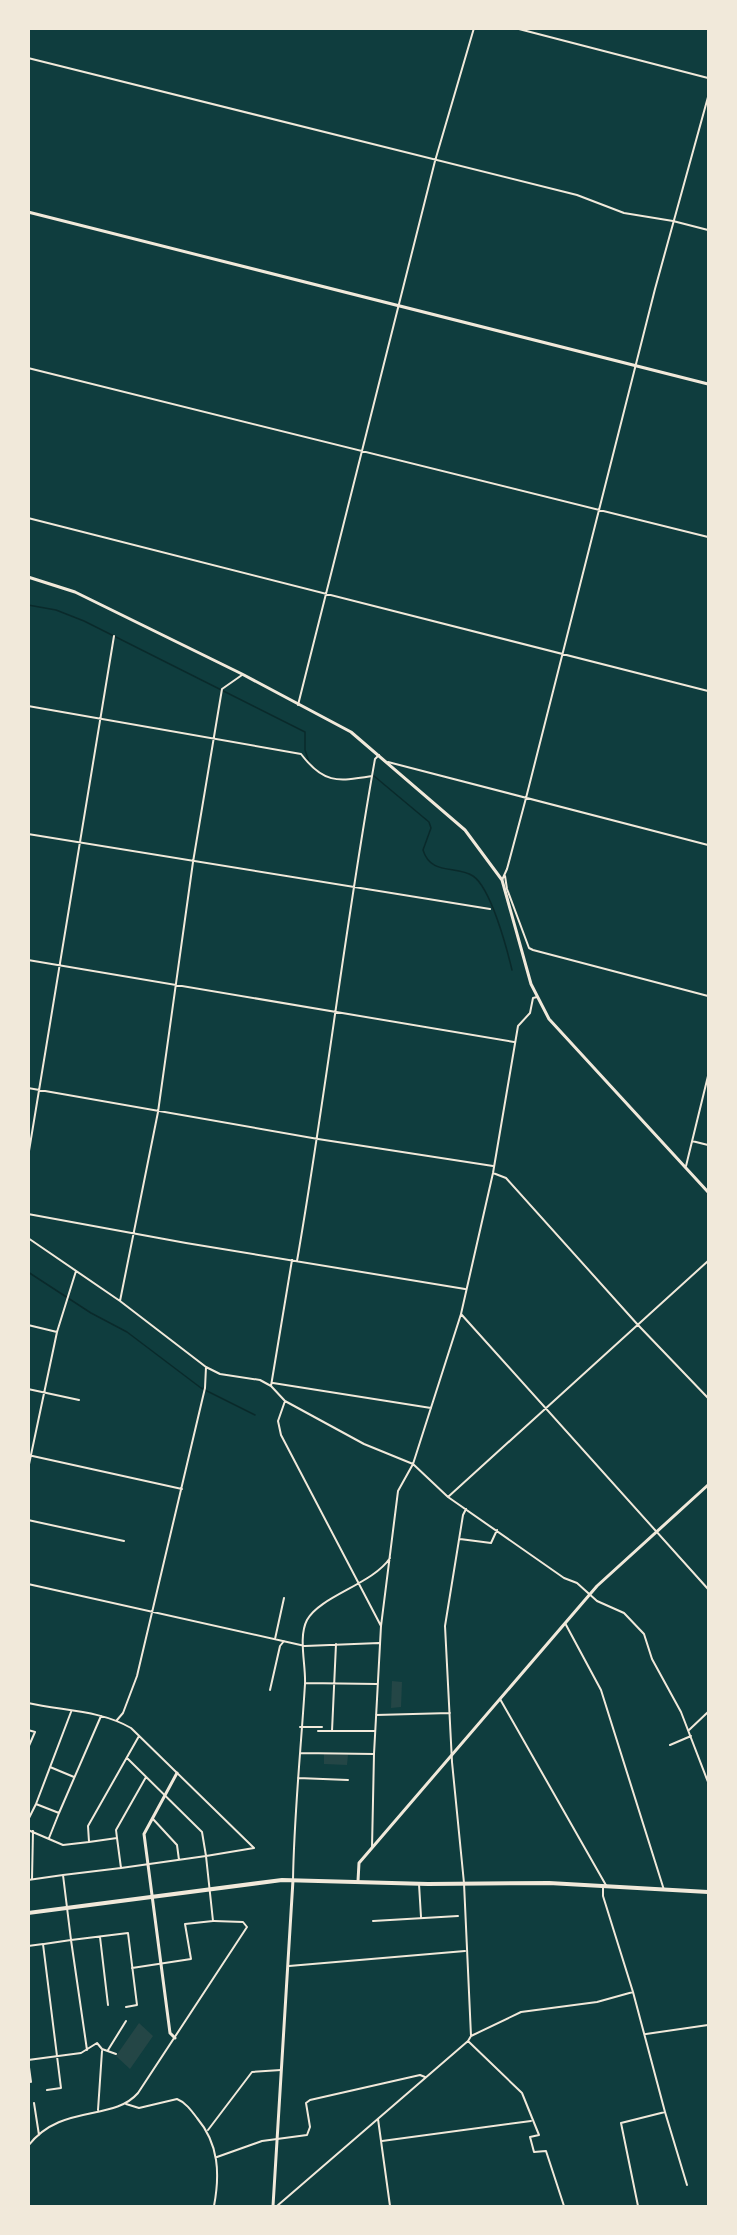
<svg xmlns="http://www.w3.org/2000/svg" width="737" height="2235" font-family="Poppins,sans-serif">
<style>
.green{fill:#244646}
.lines{fill:none;stroke-linecap:round;stroke-linejoin:round}
.stream{stroke:#0a2a2b;stroke-width:1.5}
.minor{stroke:#f1e9da;stroke-width:2}
.tertiary{stroke:#f1e9da;stroke-width:3}
.secondary{stroke:#f1e9da;stroke-width:3}
.primary{stroke:#f1e9da;stroke-width:4}
</style>
<rect width="100%" height="100%" fill="#0f3d3e"/>
<path class="green" d="M392,1681L402,1682L401,1707L391,1708Z
M324,1754L348,1755L347,1765L324,1764Z
M139,2023L153,2036L130,2069L116,2056Z"/>
<g class="lines">
<path class="stream" d="M28,605L56,610L84,621L305,732V750L309,762
M374,776L429,822L431,828L423,850C431,876 456,865 473,876C491,888 507,949 512,970
M28,1272L91,1313L127,1332L201,1388L255,1415"/>
<path class="minor" d="M515,28L708,78
M28,58L577,195L624,213L673,221L708,230
M28,368L708,537
M28,518L708,691
M298,705L435,161L474,28
M28,706L301,754C323,783 336,782 372,776
M388,762L708,845
M28,834L490,909
M505,876L507,889L529,948L533,950L708,996
M502,880L507,869L526,798L655,289L708,97
M28,960L514,1042
M28,1088L318,1139L493,1166
M692,1141L708,1145
M28,1157L114,636
M686,1166L708,1076
M493,1173L506,1178L638,1325L708,1398
M28,1214L186,1243L465,1289
M28,1238L120,1301L206,1367L220,1374L260,1380L271,1386L285,1401L364,1444L413,1464L448,1497L564,1578L577,1583L597,1601L624,1613L644,1634L652,1659L681,1712L708,1782
M297,1261C326,1094 345,926 375,759L379,755
M120,1301L158,1112L193,862L222,689L242,675
M461,1314L708,1589
M28,1325L57,1332
M273,1383L431,1408
M271,1386L292,1260
M28,1389L79,1400
M285,1401L278,1421L281,1435L381,1626
M28,1455L182,1489
M28,1469L57,1332L76,1271
M448,1497L708,1261
M466,1509L463,1515L445,1626L452,1762L464,1883L471,2036
M28,1520L124,1541
M460,1539L491,1543L497,1530
M28,1584L305,1646L379,1643
M565,1623L601,1690L664,1890
M275,1639L284,1598
M305,1683L377,1684
M270,1690L280,1646L284,1641
M500,1699L607,1887
M28,1703C63,1711 100,1710 131,1728L254,1848L206,1856L202,1832L127,1758
M71,1712L36,1804L59,1813L101,1716
M376,1715L450,1713
M117,1720L123,1713L137,1676L205,1388L206,1367
M300,1727H322
M28,1730L35,1732L28,1748
M689,1730L708,1712
M318,1731H375
M332,1731L336,1644
M670,1745L691,1736
M300,1753L374,1754
M50,1767L74,1777
M298,1778L348,1780
M153,1819L177,1845L179,1860
M28,1820L36,1804
M28,1830L63,1845L89,1842
M49,1838L59,1813
M117,1838L116,1830L146,1777
M372,1848L374,1754L381,1626L398,1491L413,1464L461,1314L493,1173L518,1026L530,1013L533,998L537,997
M121,1868L63,1875L71,1940L128,1933L137,2005L126,2007
M32,1879L33,1831
M28,1880L63,1875
M293,1880C294,1814 301,1749 305,1684C306,1665 298,1637 307,1620C320,1596 373,1584 390,1558
M419,1884L421,1917
M603,1886V1896L633,1992L665,2112L621,2123L638,2206
M373,1921L458,1916
M100,1937L108,2005
M44,1944L71,1940L87,2050
M28,1946L43,1944L61,2088L47,2090
M289,1966L465,1951
M132,1968L191,1959L185,1924L213,1921L206,1856L121,1868L117,1838L89,1842L88,1826L139,1736
M646,2034L708,2025
M468,2041L522,2093L539,2135L530,2137L534,2152L546,2151L564,2206
M108,2050L126,2021
M28,2060L81,2053L97,2043L102,2049L116,2054
M28,2060L31,2082
M34,2103L39,2135
M126,2104L139,2108L177,2099C185,2102 191,2110 197,2118C219,2144 220,2174 214,2206
M98,2110L102,2051
M665,2112L687,2185
M378,2119L390,2206
M208,2130L252,2072L281,2070
M382,2141L531,2121
M28,2146C61,2103 113,2122 138,2093L247,1927L243,1922L214,1921
M217,2157L262,2141L307,2135L310,2127L306,2103L310,2100L420,2075L425,2077
M277,2206L468,2041L471,2036L521,2012L597,2002L633,1992"/>
<path class="tertiary" d="M175,2038L170,2033L144,1834L177,1773
M273,2206L293,1880"/>
<path class="secondary" d="M28,212L708,384
M28,577L75,592L242,674L351,732L465,830L502,880L531,984L549,1019L708,1192
M358,1881L359,1863L597,1586L708,1485"/>
<path class="primary" d="M28,1913L282,1880L428,1884L549,1883L708,1892"/>
</g>
<rect width="737" height="2235" fill="none" stroke="#f1e9da" stroke-width="60"/>
</svg>
